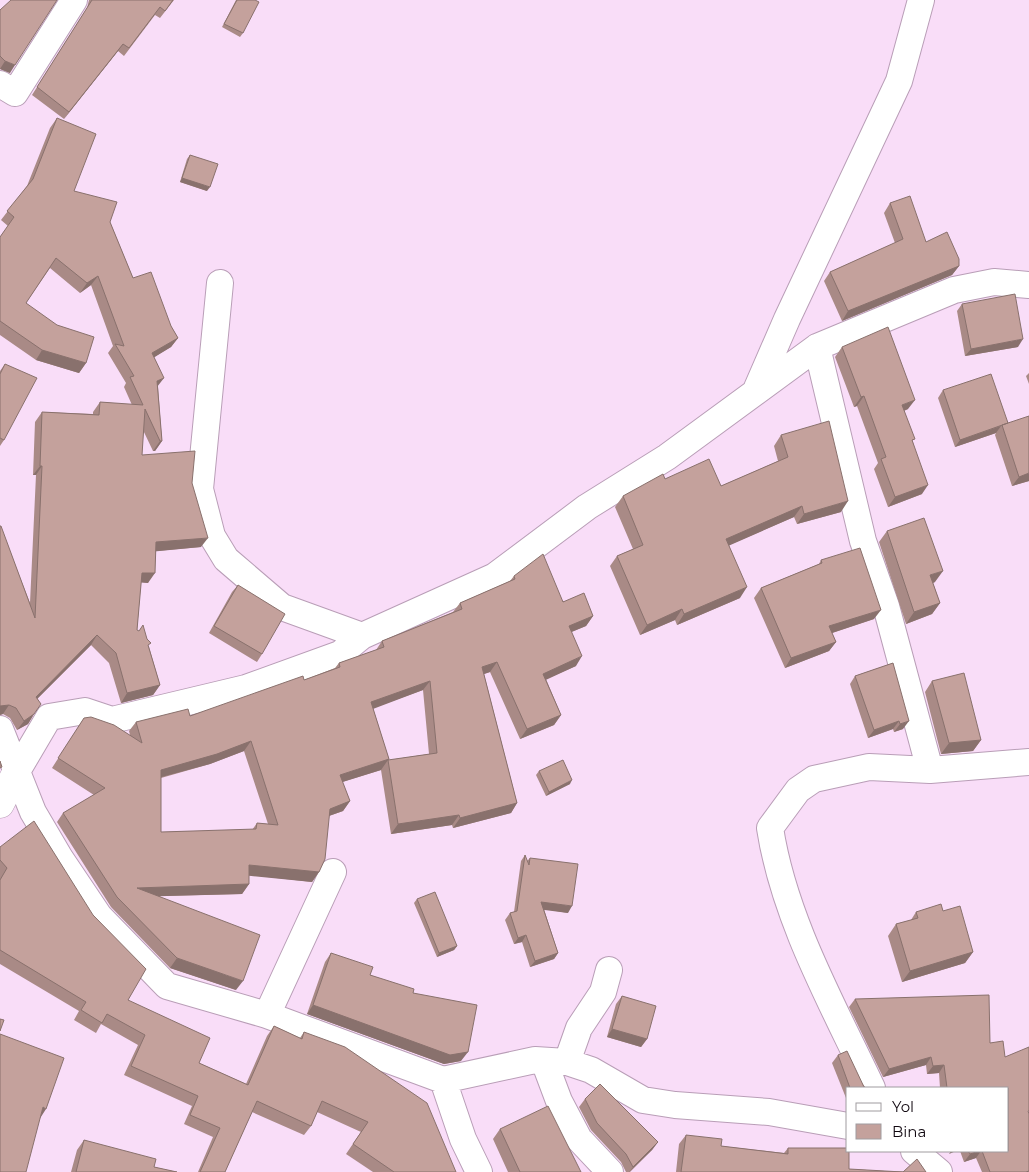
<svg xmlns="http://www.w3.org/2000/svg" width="1029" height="1172" font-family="Montserrat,sans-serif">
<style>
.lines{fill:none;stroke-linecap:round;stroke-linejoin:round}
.street-casing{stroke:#b99eb7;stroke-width:28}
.secondary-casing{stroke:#b99eb7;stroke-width:29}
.street{stroke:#fff;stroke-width:26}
.secondary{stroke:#fff;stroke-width:28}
.wall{fill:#a98a86;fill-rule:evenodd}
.shaded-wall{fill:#89716d}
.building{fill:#c4a19c;stroke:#89716d;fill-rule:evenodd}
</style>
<rect width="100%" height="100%" fill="#f9ddf8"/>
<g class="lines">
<g class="street-casing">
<path id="street" d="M0,84L15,93L74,0
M220,283L200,489L212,536L226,559L282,607L362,636
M817,347L863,541L886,606L930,770
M757,388L787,319L899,81L921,0
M0,729L33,812L60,858L99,916L167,986L267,1015L443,1080L535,1060L567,1062L591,1070L643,1100L675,1105L769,1112L848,1126
M16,773L49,717L85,711L112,720L246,688L340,654L362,636L495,576L587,507L667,457L817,347L954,290L994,282L1029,285
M267,1015L333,872
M544,1061L559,1101L579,1139L610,1172
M567,1062L579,1028L603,992L609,970
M443,1080L463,1139L479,1172
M872,1088C833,1005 784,919 770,828L798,790L814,779L869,767L930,770L1029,762
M914,1151L939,1172"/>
</g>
<g class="secondary-casing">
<path id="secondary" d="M0,804L16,773"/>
</g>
<use href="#street" class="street"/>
<use href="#secondary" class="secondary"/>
</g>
<path class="wall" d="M89,0H174L160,18L155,15L124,56L118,51L64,119L32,95L87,8Z
M236,0H255L243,33L240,37L222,27Z
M0,10L10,73L0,69Z
M57,118L74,191L110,222L133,278L171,326L178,338L171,347L154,357L158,387L162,441L155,451H153L143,430L142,455L192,483L201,547L156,551L148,583L141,582L137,630L149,647L160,685L153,695L121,703L109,663L91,645L38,698L34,714L28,724L17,730L10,718L3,714L0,715V526L30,603L36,475H33L35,422L42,412L93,414V412L100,402L132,405L124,387L126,383L108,353L113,346L91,285L80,293L50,268L26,303L86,363L79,373L36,360L0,335V237L8,226L1,220L27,186L50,128Z
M190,155L207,191L180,182L187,159Z
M890,203L926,242L959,266L952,275L842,321L824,281L830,272L895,243L884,213Z
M962,304L1018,347L965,356L957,311Z
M842,347L908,409L904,411L913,442L922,494L888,507L874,469L878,463L857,406L854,407L835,357Z
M5,364L4,440L0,446V371Z
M1029,373V384L1026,376Z
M943,390L1008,423L1029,481L1012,486L995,435L996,433L955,447L938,398Z
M781,435L841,512L797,524L794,517L729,545L740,598L677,625L675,620L640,635L610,566L617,556L633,549L615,507L623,496L665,479L721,486L778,461L774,446Z
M887,531L935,582L933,583L940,603L932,614L906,624L879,542Z
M821,560L874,619L832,633L836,642L829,651L785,668L754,598L761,588L819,564Z
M514,576L593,616L586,626L571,632L576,666L546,679L561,715L554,725L520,739L490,672L484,674L517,803L511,813L453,828L452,825L391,834L381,770L342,782L350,801L343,811L329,816L319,872L312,882L249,875V884L242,894L160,896L236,990L170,968L111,907L57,822L63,813L94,795L52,768L84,718L130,735L129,731L136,722L190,716L304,680L335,668L339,663L376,650L382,641L453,612L460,603L510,581ZM423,690L429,754L389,760L373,708ZM244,751L268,824L257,823L252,830L161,832V778L210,764Z
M238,585L262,654L257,662L209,633L232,592Z
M893,663L903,729L894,732L893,729L868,738L850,684L855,676Z
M932,681L981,740L973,751L941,754L925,692Z
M539,771L570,784L546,796L536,775Z
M0,847L128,1000L199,1063L246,1084L267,1036L274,1026L300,1038L304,1032L456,1172H373L346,1154L361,1132L317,1112L311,1126L304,1135L252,1112L225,1172H198L213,1137L184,1124L192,1106L124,1075L138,1045L101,1024L96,1033L74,1020L79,1011L0,964Z
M525,855L527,861L530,858L568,913L544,909L558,953L554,959L530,967L522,942L514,944L505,920L510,913L514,912L521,861Z
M417,899L457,946L454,950L437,957L414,903Z
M943,911L973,952L965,963L902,982L888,936L896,924L911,920L916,912Z
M331,953L370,975L413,993L461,1061L444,1064L307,1014L325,962Z
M622,996L647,1039L641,1047L607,1037L616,1004Z
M855,999L990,1043L1005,1057L1029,1172H982L976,1158L964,1162L960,1151H1008V1088H940L939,1073L927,1074L926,1065L883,1077L849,1007Z
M838,1055L866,1088H848V1103L832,1063Z
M585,1099L658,1142L652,1150L630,1172H626L621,1162L591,1130L579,1107Z
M500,1129L581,1172H508L493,1139Z
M686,1135L721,1146L784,1153L788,1148L849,1169L903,1172H926H676L679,1144Z
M84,1140L154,1167L177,1172H71L77,1150Z"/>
<path class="shaded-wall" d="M123,44L118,51L64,119L69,112Z
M5,61L15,65L10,73L0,69Z
M182,178L210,187L207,191L180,182Z
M959,266L952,275L842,321L848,311Z
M98,276L91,285L80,293L87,283Z
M178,338L171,347L145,363L152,353Z
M1023,339L1018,347L965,356L971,349Z
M42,350L86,363L79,373L36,360Z
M164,378L157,387V381Z
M864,396L857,406L854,407L861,397Z
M915,400L908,409L895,414L902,405Z
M1001,426L996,433L955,447L960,440Z
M160,441H162L155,451H153Z
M40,466H42L36,475H33Z
M1029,473V481L1012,486L1019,477Z
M928,485L922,494L888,507L895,497Z
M848,501L841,512L797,524L804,514Z
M802,506L794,517L719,550L726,539Z
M208,538L201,547L149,552L156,542Z
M943,571L935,582L922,587L930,575Z
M142,573H155L148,583L135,582Z
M747,587L740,598L677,625L684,614Z
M940,603L932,614L906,624L914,612Z
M682,609L675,620L640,635L647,625Z
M881,610L874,619L823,636L829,626Z
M593,616L586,626L562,636L569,626Z
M97,635L91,645L30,706L36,697Z
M836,642L829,651L785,668L791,658Z
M582,656L576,666L537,684L543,674Z
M497,662L490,672L475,677L482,667Z
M430,681L423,690L365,712L371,702Z
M160,685L153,695L121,703L127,693Z
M9,705L3,714L0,715V706Z
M34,714L28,724L17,730L24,721Z
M561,715L554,725L520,739L527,729Z
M899,721L893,729L868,738L874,730Z
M909,721L903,729L894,732L900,724Z
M981,740L973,751L941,754L949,743Z
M251,741L244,751L210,764L154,779L161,770Z
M389,759L388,760L381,770L333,785L340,775Z
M572,780L570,784L546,796L549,792Z
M350,801L343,811L323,818L330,809Z
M517,803L511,813L453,828L460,818Z
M459,815L452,825L391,834L398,824Z
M249,865L319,872L312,882L242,875Z
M249,884L242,894L130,897L137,888Z
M541,902L572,906L568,913L537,909Z
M526,935L522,942L514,944L518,938Z
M457,946L454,950L437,957L439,953Z
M973,952L965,963L902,982L910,971Z
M558,953L554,959L530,967L535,961Z
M177,958L243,981L236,990L170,968Z
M313,1005L468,1052L461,1061L444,1064L307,1014Z
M612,1029L647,1039L641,1047L607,1037Z
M931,1057L926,1065L883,1077L889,1069Z
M944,1065L939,1073L927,1074L933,1066Z
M43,1107L46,1109L39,1120Z
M658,1142L652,1150L629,1172L633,1167Z
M951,1151H956L949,1154Z
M979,1151H981L976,1158L964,1162L970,1154Z"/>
<path class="building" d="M11,0H57L15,65L5,61L0,56V10Z
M92,0H173L165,11L160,7L129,48L123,44L69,112L37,87Z
M237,0H255L259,2L243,33L224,24Z
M57,118L96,134L74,191L117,202L110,222L133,278L151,272L171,326L178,338L152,353L164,378L157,381L162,441H160L145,409L142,455L195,451L192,483L208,538L156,542L155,573H142L137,630L139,631L143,625L147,639L151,643L148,645L160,685L127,693L116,653L97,635L36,697L41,704L34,714L24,721L16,708L9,705L0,706V526H1L35,618L42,466H40L42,412L99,415L100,402L143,405L130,377L134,376L115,344L124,346L98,276L87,283L56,258L26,303L57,325L94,337L86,363L42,350L0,321V237L14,217L7,211L33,179Z
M190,155L218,164L210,187L182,178Z
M910,196L926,242L947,232L959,259V266L848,311L830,272L903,239L890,203Z
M1015,294L1023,339L971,349L962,304Z
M888,327L915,400L902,405L915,439L912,440L928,485L895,497L881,459L886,457L864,396L861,397L842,347Z
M5,364L37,378L4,440L0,438V374Z
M991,374L1008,423L960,440L943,390Z
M1029,416V473L1019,477L1002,425Z
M829,421L848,501L804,514L802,506L726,539L747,587L684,614L682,609L647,625L617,556L643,545L623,496L663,474L665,479L709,459L721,486L788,457L781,435Z
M924,518L943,571L930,575L940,603L914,612L887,531Z
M860,548L881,610L829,626L836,642L791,658L761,588L822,563L821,560Z
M543,554L563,602L584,593L593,616L569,626L582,656L543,674L561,715L527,729L497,662L482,667L517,803L460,818L459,815L398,824L388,760L437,753L430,681L371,702L389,759L340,775L350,801L330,809L325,859L319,872L249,865V884L137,888L260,935L243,981L177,958L117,897L63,813L105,788L58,758L84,718L91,717L114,725L142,743L136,722L188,709L190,716L303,676L304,680L340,667L339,663L384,647L382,641L462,609L460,603L515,579L514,576ZM251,741L278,825L257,823L256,829L161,832V770L217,754Z
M238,585L285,614L262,654L214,626Z
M893,663L909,721L900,724L899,721L874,730L855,676Z
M964,673L981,740L949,743L932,681Z
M563,760L572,780L549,792L539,771Z
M0,761L2,767L0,768Z
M34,821L93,915L146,969L128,1000L210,1038L199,1063L248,1085L274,1026L302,1039L304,1032L345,1047L427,1103L456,1172H394L353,1144L368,1122L322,1101L311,1126L257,1101L225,1172H200L220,1128L190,1115L198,1096L131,1066L145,1035L107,1014L102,1023L81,1010L86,1002L0,950V880L7,868L0,860V847Z
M525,855L529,865L530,858L578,864L572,906L541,902L558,953L535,961L526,935L518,938L510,913L517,911Z
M435,892L457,946L439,953L417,899Z
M941,904L943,911L960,906L973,952L910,971L896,924L918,918L916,912Z
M331,953L373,967L370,975L414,989L413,993L477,1005L468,1052L450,1055L313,1005Z
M989,995L990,1043L1003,1041L1005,1057L1029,1047V1111H1028L1029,1114V1171L1026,1172H990L982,1151H1008V1088H947L944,1065L933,1066L931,1057L889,1069L855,999Z
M622,996L656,1006L647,1039L612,1029Z
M0,1019L4,1020L0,1031Z
M0,1034L64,1058L46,1109L43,1107L26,1172H0Z
M847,1051L864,1087L866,1088H850L838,1055Z
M600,1084L658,1142L633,1167L626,1154L597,1123L585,1099Z
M548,1106L581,1172H520L500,1129Z
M686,1135L722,1139L721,1146L788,1154V1148H848V1151H849V1169L903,1172L917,1159L926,1172H681Z
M84,1140L156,1159L154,1167L177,1172H76Z
M968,1151H979L970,1154Z"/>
<rect x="846" y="1087" width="162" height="65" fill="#ffffff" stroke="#a09c9f"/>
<rect x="856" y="1103" width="25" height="8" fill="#ffffff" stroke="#a09c9f"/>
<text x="892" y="1112" font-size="15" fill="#110810">Yol</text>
<rect x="856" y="1124" width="25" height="15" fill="#c4a19c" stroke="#a09c9f"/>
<text x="892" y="1137" font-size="15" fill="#110810">Bina</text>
</svg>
